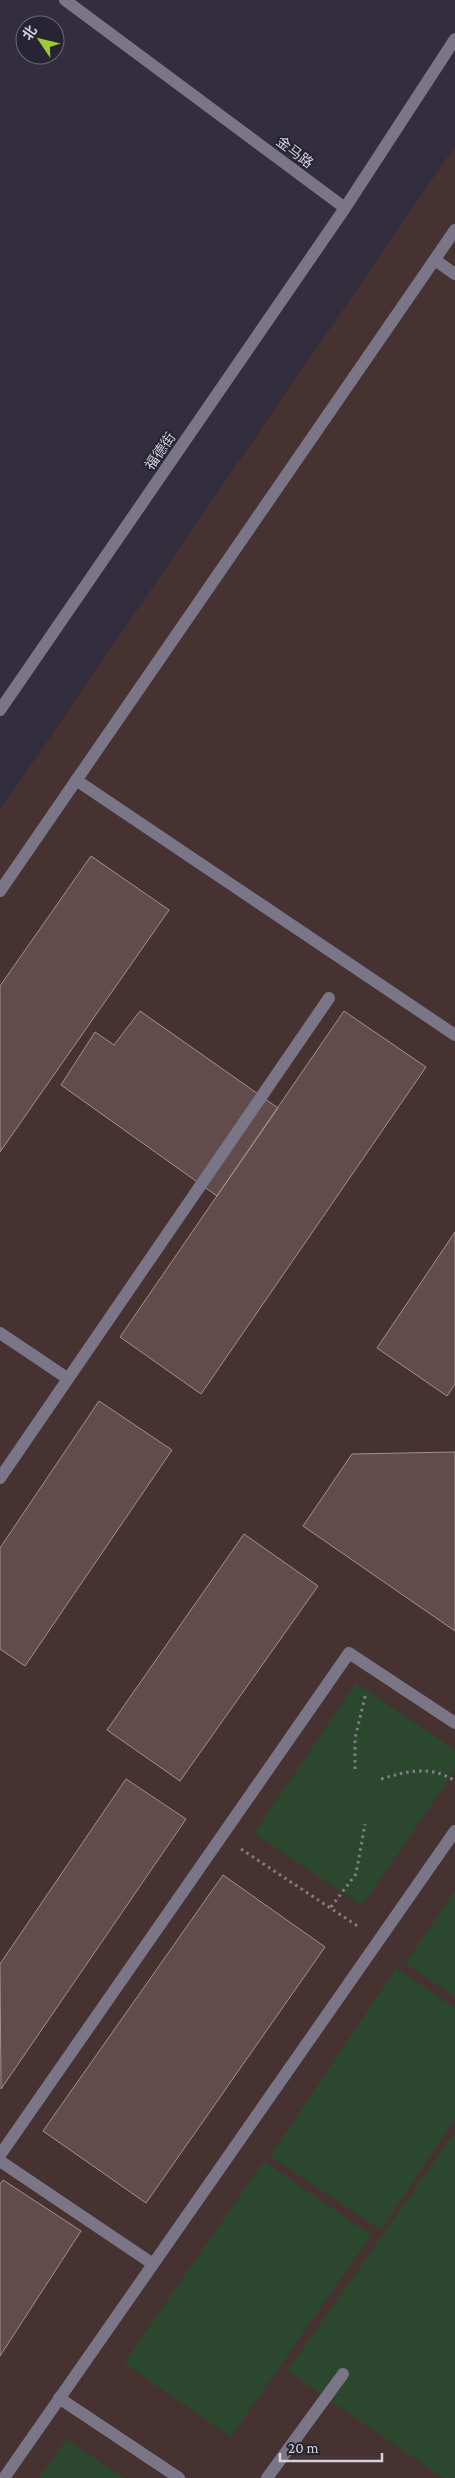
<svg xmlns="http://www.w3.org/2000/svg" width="455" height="2478" font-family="'Crimson Pro','Noto Sans SC',serif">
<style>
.commercial{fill:#473232}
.green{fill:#2b472d}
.building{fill:#614c4b;stroke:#a68f8d}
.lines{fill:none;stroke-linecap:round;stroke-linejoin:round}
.path{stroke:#817e8a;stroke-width:3;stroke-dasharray:2.5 4;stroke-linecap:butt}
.minor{stroke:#7a7688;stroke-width:12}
.labels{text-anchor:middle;stroke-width:4;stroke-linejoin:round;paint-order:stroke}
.street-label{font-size:14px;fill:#d4d2dc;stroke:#282433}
</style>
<rect width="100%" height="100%" fill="#322e3d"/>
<path class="commercial" d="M455,146V2478H0V810Z"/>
<path class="green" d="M356,1683L455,1750V1770L362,1906L254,1833Z
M455,1891V1997L405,1963Z
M396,1968L455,2008V2119L381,2230L270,2156Z
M455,2132V2478H443L287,2371Z
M264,2161L371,2235L231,2437L124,2363Z
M66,2439L124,2478H39Z"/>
<path class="building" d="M91,856L169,910L0,1152V986Z
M140,1011L278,1108L217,1196L61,1085L95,1032L114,1045Z
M344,1011L426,1067L201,1394L120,1337Z
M455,1232V1384L447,1396L377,1348Z
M99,1401L172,1450L25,1666L0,1649V1548Z
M455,1452V1631L303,1526L352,1454Z
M244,1534L318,1586L180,1781L107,1730Z
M126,1779L186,1819L1,2089L0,1964Z
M223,1875L325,1947L146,2203L43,2131Z
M3,2180L81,2231L0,2356V2184Z"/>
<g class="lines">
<path class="path" d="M355,1769V1738L366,1693
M381,1779C408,1771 430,1765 455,1781
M241,1849L359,1927
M331,1907L356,1874L365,1824"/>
<path class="minor" d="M65,0L345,208L455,39
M435,260L455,274
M0,710L345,208
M76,780L455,1035
M0,891L455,230
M0,1333L67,1378
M0,1478L329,998
M0,2155L349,1653L455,1723
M0,2161L153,2264
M59,2398L179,2478
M4,2478L455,1831
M267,2478L343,2374"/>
</g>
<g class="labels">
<g class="street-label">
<text transform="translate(295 152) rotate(37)" y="5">金马路</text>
<text transform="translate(160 451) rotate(-55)" y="5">福德街</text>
</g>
</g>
<g transform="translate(40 40) rotate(305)"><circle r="24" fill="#282433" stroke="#6d6a77"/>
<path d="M0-4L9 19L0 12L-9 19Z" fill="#99cb35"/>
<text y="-8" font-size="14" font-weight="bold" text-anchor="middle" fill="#d4d2dc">北</text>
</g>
<path d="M280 2453v8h102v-8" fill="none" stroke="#d4d2dc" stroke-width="2.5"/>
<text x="288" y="2453" font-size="15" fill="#d4d2dc" stroke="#282433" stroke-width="4" paint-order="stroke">20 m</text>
</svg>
